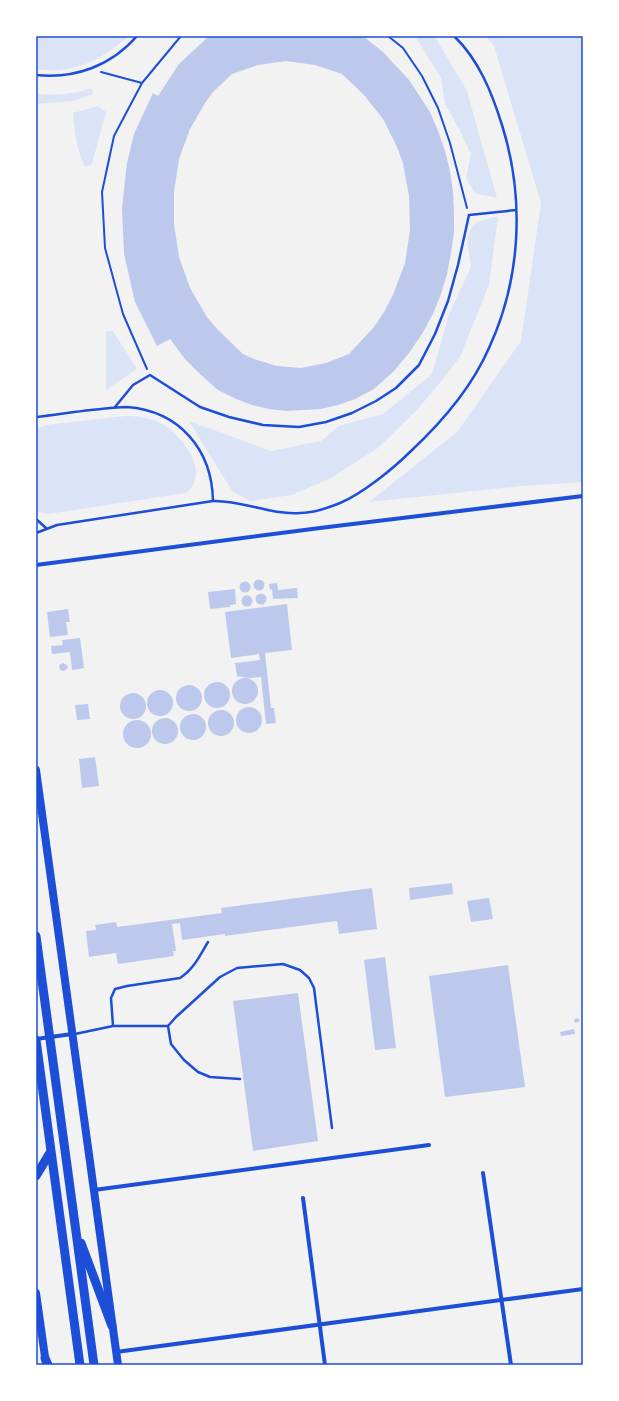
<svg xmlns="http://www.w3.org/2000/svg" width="619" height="1401" font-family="Quicksand,sans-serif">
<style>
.green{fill:#dbe4f7}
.building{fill:#bdc9ec;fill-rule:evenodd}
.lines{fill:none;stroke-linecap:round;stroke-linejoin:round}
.path{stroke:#1d4ed8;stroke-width:2}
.service{stroke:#1d4ed8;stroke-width:2.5}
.minor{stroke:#1d4ed8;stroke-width:4}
.secondary{stroke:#1d4ed8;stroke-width:8}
.primary{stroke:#1d4ed8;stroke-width:9}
.neatline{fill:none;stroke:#1d4ed8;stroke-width:1.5}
</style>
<rect width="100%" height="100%" fill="#f2f2f2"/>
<path class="green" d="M36,36H128C103,60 71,75 36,69Z
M415,36H433L437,40L467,91L497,198L476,194L466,178L471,154L459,129L445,104L441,78Z
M486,36H583V482L523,486L369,502L457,432L521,341L541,203L494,46Z
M88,89H92L93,94L73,101L36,104V94C54,95 71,95 88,89Z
M98,106L106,112L92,164L85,167C77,150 74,132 73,113Z
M493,217H498L489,285L460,357L443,379L417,410L378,448L331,478L292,495L250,501L232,491L189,421L271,451L321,441L339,426L383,414L432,374L449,314L471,267L467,240L470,230L477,222Z
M106,331H113L137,369L106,390Z
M125,416C139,416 152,418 164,425C184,438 211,473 186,493L48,514L39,512L36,509V429L45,425Z"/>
<path class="building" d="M209,36H363L383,52L409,80L430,112L438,131L445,151L450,171L453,192L454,212V232L451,253L447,274L441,294L433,314L422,334L409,353L394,371L374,389L355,399L338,405L321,409L286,411L269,409L252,405L236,399L218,390L200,374L185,359L170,339L157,346L135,302L124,254L122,208L127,163L134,134L153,93L158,96L179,64ZM286,61L315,65L342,74L364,95L383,119L397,147L403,163L409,196L410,230L405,263L393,295L384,312L374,327L349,354L326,363L301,368L277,366L254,359L243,354L218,330L207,317L190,288L179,257L174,224V192L179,159L190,129L205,103L213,92L232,74L258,65Z
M253.5 585a5.5 5.5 0 1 1 11 0a5.5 5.5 0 1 1-11 0Z
M239.5 587a5.5 5.5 0 1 1 11 0a5.5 5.5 0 1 1-11 0Z
M277,583L278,590L297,588L298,598L273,599L272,589L270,590L269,584Z
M235,589L236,604L230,605V607L210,609L208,592Z
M255.5 599a5.5 5.5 0 1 1 11 0a5.5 5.5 0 1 1-11 0Z
M241.5 601a5.5 5.5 0 1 1 11 0a5.5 5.5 0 1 1-11 0Z
M287,604L292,650L265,653L271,708H274L276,723L266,724L261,677L248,678L237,676L235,663L260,660L259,654L231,658L225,612Z
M68,609L70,622H66L68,635L50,637L47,612Z
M80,638L84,668L72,670L70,652L52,654L51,646L63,645L62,640Z
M63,663L67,665L68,668L64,671L60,670L59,665Z
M232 691a13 13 0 1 1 26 0a13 13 0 1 1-26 0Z
M204 695a13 13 0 1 1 26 0a13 13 0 1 1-26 0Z
M176 698a13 13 0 1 1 26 0a13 13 0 1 1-26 0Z
M147 703a13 13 0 1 1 26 0a13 13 0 1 1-26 0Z
M120 706a13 13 0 1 1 26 0a13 13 0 1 1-26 0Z
M88,704L90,719L77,720L75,705Z
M236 720a13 13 0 1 1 26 0a13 13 0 1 1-26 0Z
M208 723a13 13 0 1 1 26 0a13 13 0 1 1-26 0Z
M180 727a13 13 0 1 1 26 0a13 13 0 1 1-26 0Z
M152 731a13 13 0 1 1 26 0a13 13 0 1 1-26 0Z
M123 734a14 14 0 1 1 28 0a14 14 0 1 1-28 0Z
M95,757L99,786L82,788L79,759Z
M452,883L453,894L410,900L409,888Z
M372,888L377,929L339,934L337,921L225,936V934L182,940L180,923L172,924L176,951H173L174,956L118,964L116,953L89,957L86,931L96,930L95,925L116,922L117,927L222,913L221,908Z
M489,898L493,919L471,922L467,901Z
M385,957L396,1048L375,1050L364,960Z
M508,965L525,1087L445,1097L429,976Z
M298,993L318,1141L253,1151L233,1001Z
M578,1018L580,1021L575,1023L574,1019Z
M574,1029L575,1034L561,1036L560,1032Z"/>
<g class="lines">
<path class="path" d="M388,36L403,48L422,76L438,108L450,143L467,208
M101,72L142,83
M147,369L123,314L105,248L102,192L114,136L142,83L181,36"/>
<path class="service" d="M36,75C75,79 111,66 137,36
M115,407L133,385L150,375L200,407L229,417L263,425L299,427L326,422L352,413L376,401L396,388L419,365L435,334L448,301L458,265L469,215L516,210
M36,417C54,415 73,412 91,410C103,409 115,407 127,407C180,411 212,450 213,501
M36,519L46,528
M36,533L57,525L213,501C242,500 270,515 300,513C313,513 328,508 340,503C362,494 394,468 411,451C442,422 472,387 489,348C521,279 525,198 502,125C492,93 479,60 454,36
M113,1026L111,998L115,989L127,986L180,978C194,969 200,955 208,942
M168,1026L171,1044L184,1060L198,1072L210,1077L240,1079
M75,1034L113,1026H168L176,1017L220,977L237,968L283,964L300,970L309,978L314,988L332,1128"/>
<path class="minor" d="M36,565L320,528L583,496
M36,1039L72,1034
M483,1173L511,1365
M94,1190L429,1145
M303,1198L325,1365
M116,1352L583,1289"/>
<path class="secondary" d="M36,770L118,1365
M36,1293L46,1364"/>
<path class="primary" d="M36,936L94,1365
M36,1040L80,1365
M36,1176L51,1151
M81,1243L112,1326
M45,1358L48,1365"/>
</g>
<rect width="619" height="1401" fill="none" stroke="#ffffff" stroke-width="74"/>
<rect x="37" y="37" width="545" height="1327" class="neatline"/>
</svg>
